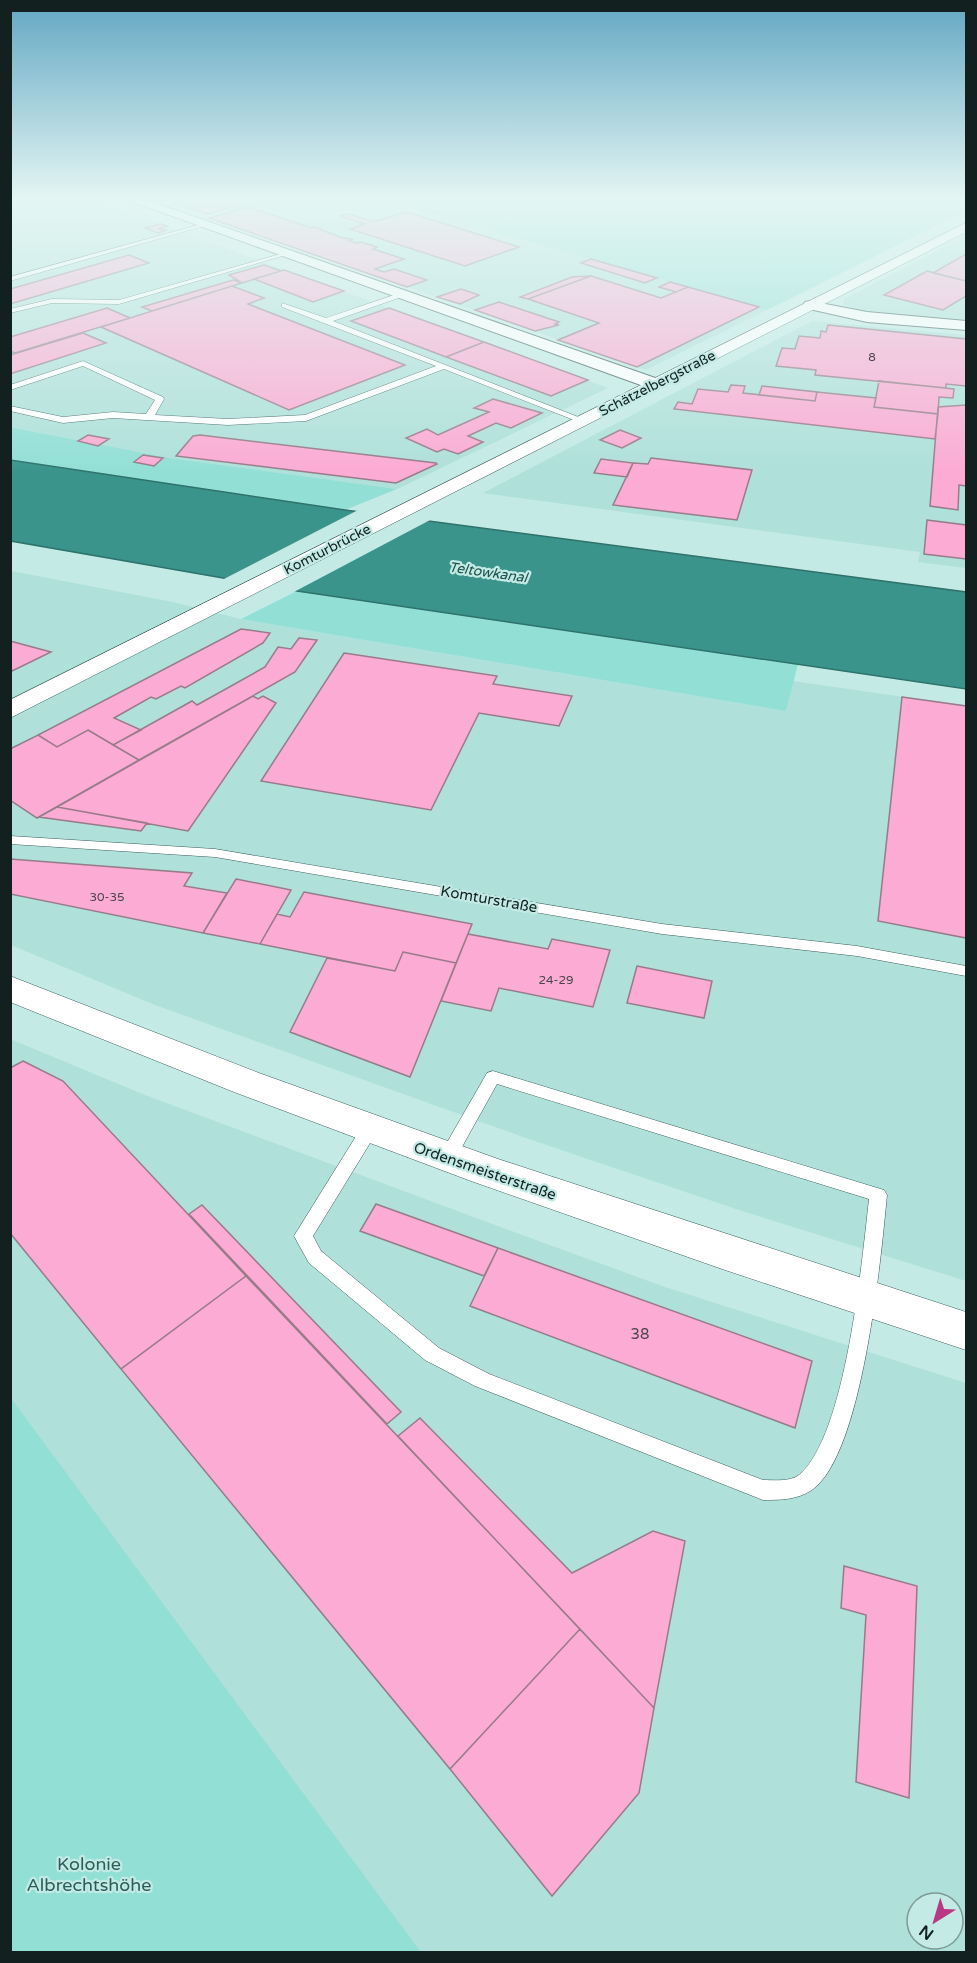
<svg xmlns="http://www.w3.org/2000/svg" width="977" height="1963" font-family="'Varela Round',sans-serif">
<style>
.built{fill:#afe0da;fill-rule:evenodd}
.green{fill:#92dfd6}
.water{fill:#3a948c;stroke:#2e726b;stroke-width:1.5}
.pier{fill:#c3eae5}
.building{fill:#fcabd4;stroke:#987b89;stroke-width:1.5}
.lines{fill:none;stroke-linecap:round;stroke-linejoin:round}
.service-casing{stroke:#3d605c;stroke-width:1}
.minor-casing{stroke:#3d605c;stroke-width:2}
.tertiary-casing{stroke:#3d605c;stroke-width:1}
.service{fill:#fff;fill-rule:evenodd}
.minor{fill:#fff;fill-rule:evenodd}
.tertiary{fill:#fff;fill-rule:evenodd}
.labels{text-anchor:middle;stroke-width:4.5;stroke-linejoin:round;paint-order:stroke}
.number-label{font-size:12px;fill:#4c444c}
.far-street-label{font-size:14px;fill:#12211f;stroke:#c3eae5}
.far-water-label{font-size:14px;font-style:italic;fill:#1b4f4a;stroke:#c3eae5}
.street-label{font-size:15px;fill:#12211f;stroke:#c3eae5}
.near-number-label{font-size:15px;fill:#4c444c}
.near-park-label{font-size:18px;fill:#2b5e58;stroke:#c3eae5}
</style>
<rect width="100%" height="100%" fill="#c3eae5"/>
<path class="built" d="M10,198H88L608,388L397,489L170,458L11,427Z
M152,198H377L767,310L646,370Z
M966,236V322L863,312L844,305L843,301L848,297Z
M812,321L966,335V568L918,562L920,552L483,493Z
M11,571L173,602L241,619L786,711L793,681L966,706V1281L739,1210L523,1137L155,1005L11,945Z
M10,1039L145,1095L525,1236L665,1287L966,1383V1952H421L11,1398ZM917,1903H953V1939H917Z"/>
<path class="green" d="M377,198H966V211L767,310Z
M10,427L170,458L397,489L345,510L11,460Z
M297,591L798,664L786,711L241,619Z
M11,1398L421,1952H11Z"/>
<path class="water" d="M10,460L345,510L966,592V689L297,591L11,541Z"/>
<path class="pier" d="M360,509L432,519L292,593L220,581Z"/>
<path class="building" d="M194,198L206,201L214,199L235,206L208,214L176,203Z
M256,198L260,200L235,206L214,199Z
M248,207L311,228L315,227L342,238L353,239L348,240L356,243L361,242L377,247L373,249L404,259L375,269L384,272L394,269L427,280L407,287L209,218Z
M406,212L420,216L519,247L465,266L350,229L365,224L340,216L349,214L373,222Z
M161,224L167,226L158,229L167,230L158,233L145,228Z
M966,254V281L933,273Z
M129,255L149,263L10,304V289Z
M591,259L657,278L645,283L581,263Z
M264,265L281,271L242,283L229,275Z
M284,270L344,291L313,302L254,279Z
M927,271L966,281V296L943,310L884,295Z
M591,276L661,298L688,287L759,307L637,367L558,340L599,323L528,299Z
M591,276L528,299L520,297L572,277Z
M233,280L242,283L152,311L142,307Z
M670,282L688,287L676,292L659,287Z
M232,286L264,298L248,304L405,365L289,410L101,327Z
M461,289L479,295L460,304L437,297Z
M499,302L559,322L555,324L559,325L535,331L475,310Z
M107,308L130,318L15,353L10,351V337Z
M389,308L484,342L446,357L351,321Z
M828,325L966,339V386L946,384V388L815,375L816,370L776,366L782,348L795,349L799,336L820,338L821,331L826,332Z
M83,333L106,343L10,374V355Z
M484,342L588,380L551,396L446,357Z
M879,381L954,389L953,398L939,397L938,414L874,407Z
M731,385L745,386L743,393L815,401L817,392L876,398L874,407L938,414L935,439L674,409L678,402L692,404L698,389L728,392Z
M762,386L817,392L815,401L759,395Z
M493,399L542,413L511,428L496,423L468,436L483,442L458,454L444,449L437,452L406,438L427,429L438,435L489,412L474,408Z
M966,405V486L959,485L958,510L930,506L938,407Z
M620,430L641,438L622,448L600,440Z
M88,435L109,439L98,446L78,441Z
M200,435L436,463L437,464L396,483L176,456L193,436Z
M143,455L163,458L154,466L134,462Z
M651,458L752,470L737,520L613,505L633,463L648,464Z
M601,459L633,463L627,477L594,473Z
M927,520L966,525V559L924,554Z
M241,629L270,633L263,643L185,688L181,686L156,699L151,697L114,718L141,730L113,745L88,730L57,747L38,735Z
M299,638L317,640L295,672L139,760L113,745L192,701L197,705L265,667L278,647L291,649Z
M10,641L51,652L10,672Z
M344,653L497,676L493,684L572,696L559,726L479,713L431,810L261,781Z
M253,696L258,699L263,696L276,703L188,831L57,807Z
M902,697L966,706V938L878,921Z
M88,730L139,760L37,818L10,800V749L38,735L57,747Z
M57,807L147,823L141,831L39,817Z
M10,859L192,873L184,886L227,893L203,933L10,894Z
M236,879L291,890L260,944L203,933Z
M304,892L472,924L456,963L403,952L395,971L260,944L277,914L290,917Z
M468,934L548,949L552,939L610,950L593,1007L499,988L491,1011L441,1001Z
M403,952L456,963L410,1077L290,1032L327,958L395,971Z
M637,966L712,981L704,1018L627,1003Z
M23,1061L63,1081L246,1276L121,1369L10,1233V1068Z
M376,1204L498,1248L484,1276L360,1231Z
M202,1205L401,1412L387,1424L189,1214Z
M498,1248L812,1361L795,1428L470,1306Z
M246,1276L580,1629L450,1769L121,1369Z
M420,1418L572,1573L653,1531L685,1541L654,1708L398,1436Z
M844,1566L917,1586L909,1798L856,1782L866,1615L841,1608Z
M580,1629L654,1708L639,1793L552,1896L450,1769Z"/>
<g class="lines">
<g class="service-casing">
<path id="service" d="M147,198H158L140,204L137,202Z
M202,224L207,225L10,281V277Z
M284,253L289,254L119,304L52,303L10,313V309L52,299L119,300Z
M400,293L407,295L333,321L586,420L579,422L444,369L306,421L228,425L113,418L63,423L10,411V406L63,417L113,412L146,414L155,400L83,366L10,390V385L83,361L163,397L164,399L155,415L228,419L305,415L436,366L282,307V303L326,318Z
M10,836L215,849L662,924L857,946L966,966V976L857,956L662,934L215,857L10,844Z
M493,1071L884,1190L887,1195C881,1257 863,1454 812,1490C797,1500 780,1500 763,1500L475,1386L425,1360L309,1263L294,1236L363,1125L369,1123L375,1125L377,1130L375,1135L313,1236L321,1251L439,1348L489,1374L763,1480C774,1480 790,1482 799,1475C846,1436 862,1261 869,1199L497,1084L453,1163L447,1165L441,1163L439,1158L441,1153L487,1073Z"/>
</g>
<g class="minor-casing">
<path id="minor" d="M122,198H141L661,380L663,384L655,389L649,388Z
M810,301L867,312L966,321V330L867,322L805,308L803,305L805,302Z"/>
</g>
<g class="tertiary-casing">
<path id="tertiary" d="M966,223V232L10,718V700Z
M10,976L259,1073L498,1159L966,1312V1350L725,1270L471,1181L234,1092L10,1002Z"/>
</g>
<use href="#service" class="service"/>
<use href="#minor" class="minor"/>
<use href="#tertiary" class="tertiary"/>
</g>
<linearGradient id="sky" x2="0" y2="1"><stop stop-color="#62a7c3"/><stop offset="0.42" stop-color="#e4f6f3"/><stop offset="1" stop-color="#e4f6f3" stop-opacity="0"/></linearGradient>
<rect width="977" height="473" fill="url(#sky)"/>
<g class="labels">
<g class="number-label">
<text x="872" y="361">8</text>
<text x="107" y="901">30-35</text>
<text x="556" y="984">24-29</text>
</g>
<g class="far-street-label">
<text transform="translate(657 383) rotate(-27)" y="5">Schätzelbergstraße</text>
<text transform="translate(327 549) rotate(-27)" y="5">Komturbrücke</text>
</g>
<g class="far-water-label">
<text transform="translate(488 572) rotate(8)" y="5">Teltowkanal</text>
</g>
<g class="street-label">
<text transform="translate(489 899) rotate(10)" y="5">Komturstraße</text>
<text transform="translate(485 1171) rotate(19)" y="5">Ordensmeisterstraße</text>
</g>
<g class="near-number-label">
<text x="640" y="1339">38</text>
</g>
<g class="near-park-label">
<text x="89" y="1870">Kolonie<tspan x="89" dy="21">Albrechtshöhe</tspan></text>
</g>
</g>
<rect width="977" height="1963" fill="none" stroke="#12211f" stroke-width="24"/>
<g transform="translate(935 1921) rotate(217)"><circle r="28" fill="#c3eae5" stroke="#7c9a96" stroke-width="1.5"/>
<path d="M0-4.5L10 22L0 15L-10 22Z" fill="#b83884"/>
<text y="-9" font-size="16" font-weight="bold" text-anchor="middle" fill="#12211f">N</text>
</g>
</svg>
